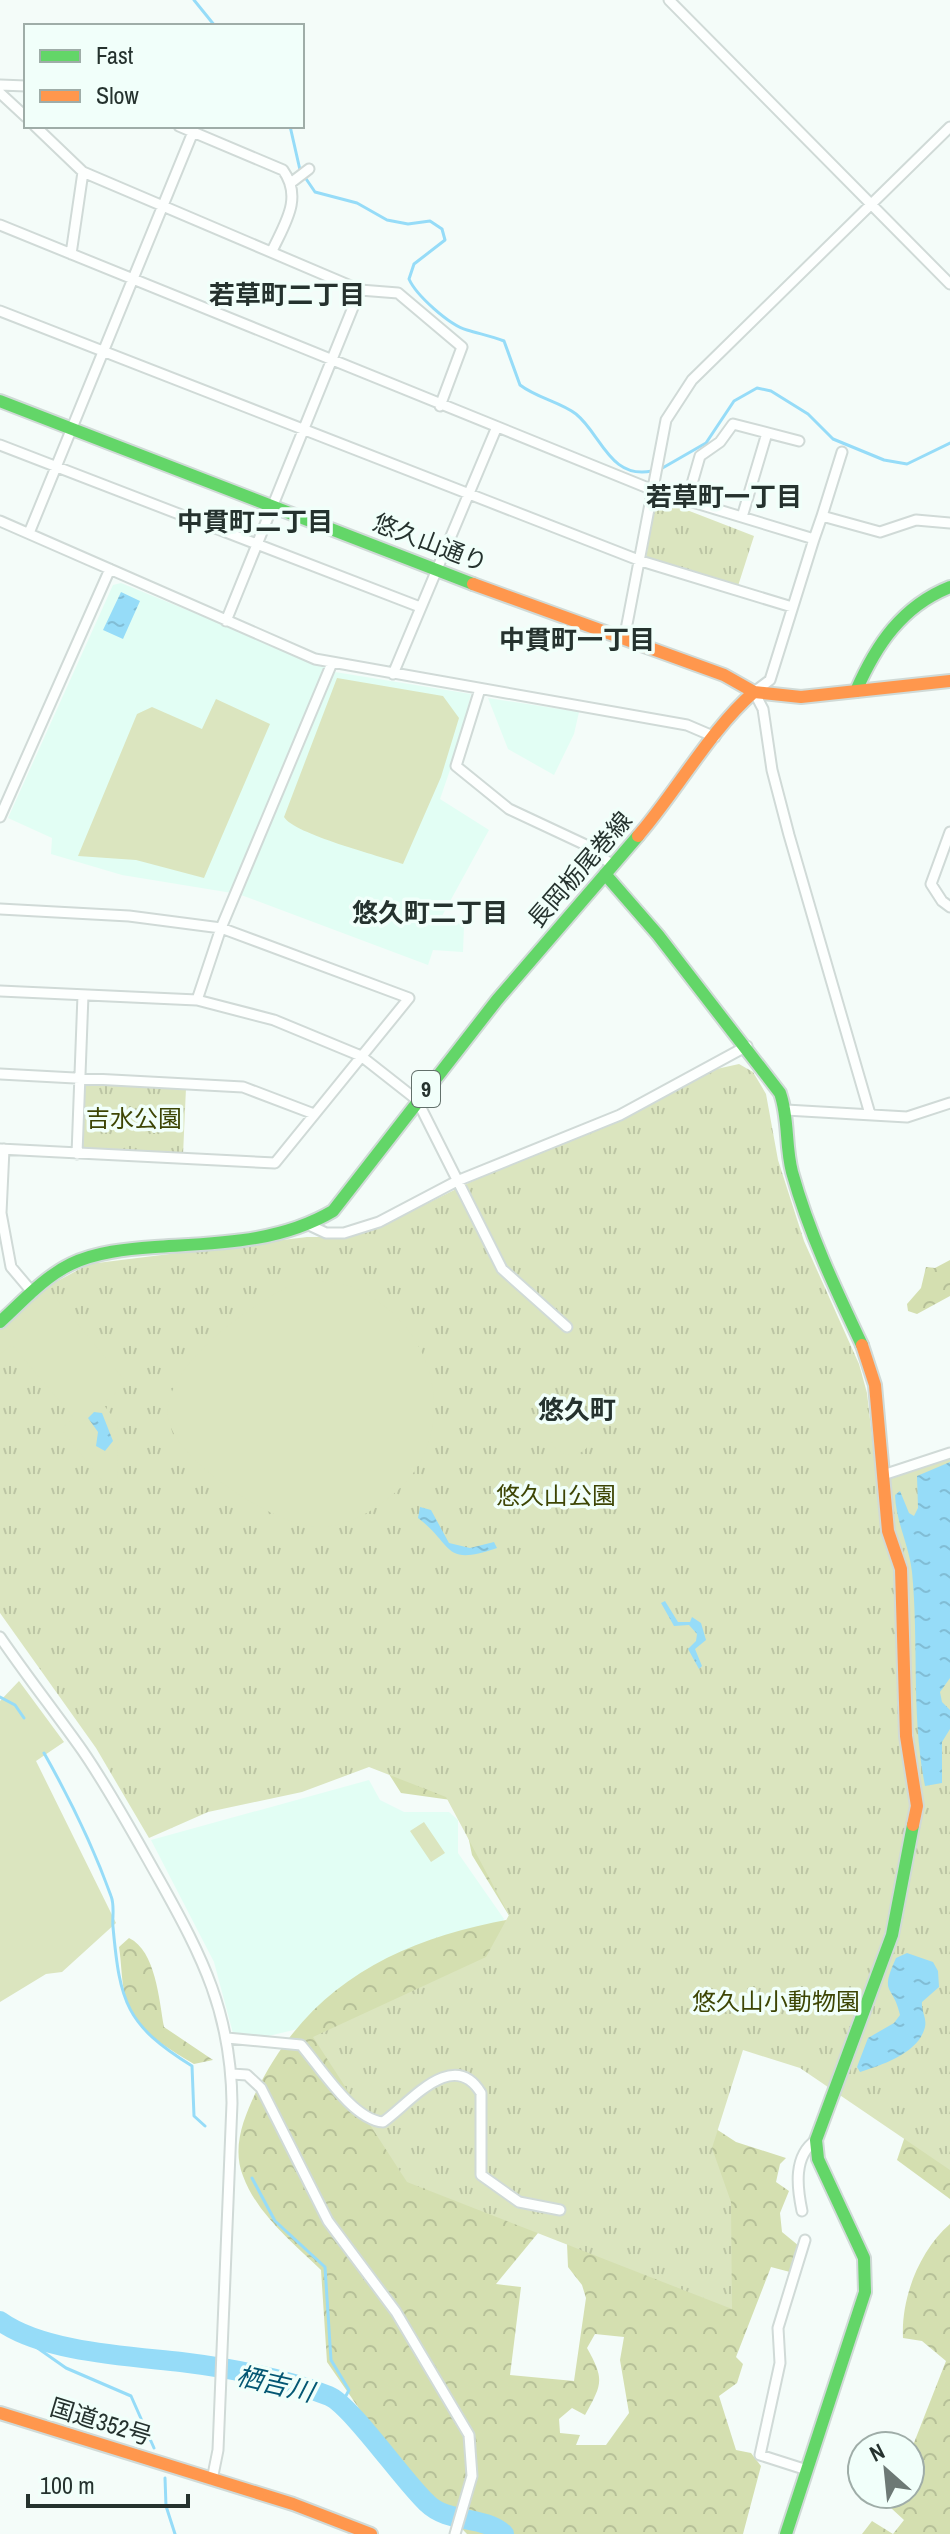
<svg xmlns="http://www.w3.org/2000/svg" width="950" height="2534" font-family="'Archivo Narrow','Noto Sans JP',sans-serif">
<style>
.built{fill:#e2fef4}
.forest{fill:url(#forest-crowns);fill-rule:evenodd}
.park{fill:url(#park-tufts)}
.pitch{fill:#dbe5bf}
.water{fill:url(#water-ripples)}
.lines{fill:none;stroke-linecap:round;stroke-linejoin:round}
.stream{stroke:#96dcf8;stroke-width:3}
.river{stroke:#96dcf8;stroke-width:20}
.street-casing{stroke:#d0dad7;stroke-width:13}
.fast-casing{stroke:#d0dad7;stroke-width:16}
.slow-casing{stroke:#d0dad7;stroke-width:16}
.street{stroke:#fdfffe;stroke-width:9}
.fast{stroke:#63d668;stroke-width:12}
.slow{stroke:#ff974d;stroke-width:12}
.labels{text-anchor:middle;stroke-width:7;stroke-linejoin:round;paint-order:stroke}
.shield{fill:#f1fffa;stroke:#62706b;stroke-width:2}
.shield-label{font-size:22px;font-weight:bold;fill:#25322e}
.street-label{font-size:24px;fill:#25322e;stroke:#f1fffa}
.park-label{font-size:24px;fill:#3d4504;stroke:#f1fffa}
.neighbourhood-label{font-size:26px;font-weight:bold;fill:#25322e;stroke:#f1fffa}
.water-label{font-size:26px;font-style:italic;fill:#045773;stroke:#f1fffa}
</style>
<defs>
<pattern id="forest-crowns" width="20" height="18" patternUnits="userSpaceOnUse" patternTransform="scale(2)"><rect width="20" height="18" fill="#d4dfb0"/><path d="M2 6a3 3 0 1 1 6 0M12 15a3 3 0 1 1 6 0" fill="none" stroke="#b6c098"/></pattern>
<pattern id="park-tufts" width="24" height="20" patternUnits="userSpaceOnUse" patternTransform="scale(2)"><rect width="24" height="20" fill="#dbe5bf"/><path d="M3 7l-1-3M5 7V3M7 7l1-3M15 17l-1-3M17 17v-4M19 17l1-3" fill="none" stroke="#bcc5a4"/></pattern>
<pattern id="water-ripples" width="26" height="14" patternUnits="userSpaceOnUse" patternTransform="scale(2)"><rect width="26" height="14" fill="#96dcf8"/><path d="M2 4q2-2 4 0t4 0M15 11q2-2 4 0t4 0" fill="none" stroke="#81bdd5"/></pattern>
</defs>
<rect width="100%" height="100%" fill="#f4fcf9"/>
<path class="built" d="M121,583L327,667L232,893L122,875L51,854L52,838L8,818L113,585Z
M335,672L471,694L460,741L440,799L489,830L442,916L464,926L463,952L433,950L428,965L241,895Z
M488,698L579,712L574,734L554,775L508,749Z
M369,1780L380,1800L404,1812H449L458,1820V1853L504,1919L487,1942L306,2027L256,2039L234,2037L214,1962L151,1840Z"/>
<path class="forest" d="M950,1260V1296L917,1314L908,1311L907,1304L921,1288L926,1267L935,1268Z
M396,1709L704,2121L736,2142L786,2158L780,2164L776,2182L789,2191L780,2213L782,2232L799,2246L790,2272L771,2267L736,2357L743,2364L737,2383L719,2396L736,2450L751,2453L761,2466L743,2534H467L391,2455L327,2362L321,2270C293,2243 257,2214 243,2176C232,2148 243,2120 255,2094C308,1984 397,1940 511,1919L472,1855L463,1811L451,1800L401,1793L387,1771ZM566,2220L568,2267L582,2285L586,2298L574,2381L510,2375L521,2287L496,2284L538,2233ZM595,2334L624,2337L620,2360L629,2413L606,2445H576L580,2435L560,2433L559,2419L572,2408L585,2415C602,2384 605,2380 587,2348Z
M129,1938C156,1951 159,2000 164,2027L213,2060L194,2064C171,2050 137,2032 128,2005C121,1988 122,1965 119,1947Z
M950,2002V2199L897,2160Z
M950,2224V2534H862L872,2521L893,2534L904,2520L891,2508L896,2494H910V2453L946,2361L922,2341L903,2338C901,2298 919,2251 950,2224Z"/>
<path class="park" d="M661,500L754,536L738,586L646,558L655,504Z
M739,1064L753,1072L766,1094L778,1160L804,1241L859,1364L867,1393L877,1481L950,1456V2170L800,2068L743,2050L712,2148L731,2202L732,2309L407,2182L313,2037L486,1957L509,1915L446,1797L369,1767L302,1792L208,1812L149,1838L96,1748L0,1613V1329L52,1284L89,1264L307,1237H346L373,1230L501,1167L587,1134L712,1070Z
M85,1083L186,1088L183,1155L82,1150Z"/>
<path class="pitch" d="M337,678L443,696L459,718L441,777L403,864C380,856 294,834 284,817Z
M216,699L270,724L204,878L136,860L78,856L137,714L152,707L202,729Z
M307,1278C321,1283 335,1282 349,1286C390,1301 425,1340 432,1384C439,1423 428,1462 399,1489C379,1508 353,1524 325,1527C283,1532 173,1461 168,1417C162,1363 263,1295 307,1278Z
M48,1289L127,1383L103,1404L117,1422L118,1481L103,1482L61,1429L74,1418L12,1345L0,1354V1330Z
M550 1434a21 21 0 1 1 42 0a21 21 0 1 1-42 0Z
M19,1681L64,1742L36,1761L116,1923L62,1972L46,1974L0,2002V1701Z
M424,1822L445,1853L431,1862L410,1831Z"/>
<path class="water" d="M121,592L140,601L123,639L103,630Z
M94,1412L102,1413L113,1441L105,1451L96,1446L98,1432L88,1418Z
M950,1462V1678L940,1692L942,1702L950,1710V1729L942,1742V1783L925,1786C911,1714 919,1644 912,1572C909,1545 896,1522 895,1495L900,1491L909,1513L914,1516L918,1508L917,1476Z
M420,1507L431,1510L449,1543L470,1548L494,1542L497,1548C442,1567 454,1545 418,1518Z
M665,1601L678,1622H690L692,1617L701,1623L706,1640L695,1649L702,1666L699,1669L688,1649L696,1641L697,1634L689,1625L674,1626L661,1603Z
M907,1953L933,1962L938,1971L939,1987L922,2002C921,2011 927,2018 925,2027C919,2053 882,2065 860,2072L857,2067L868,2038L894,2023L900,2015C893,1983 879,1996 896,1958Z"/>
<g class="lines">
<path class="stream" d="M194,0L215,26
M290,126L300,170L315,192L357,203L387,220L408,224L430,221L442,229L445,240L414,264L409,279C416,295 449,325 467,330C480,334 491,336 504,341L520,385C537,398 560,402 576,414C601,434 610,480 652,471
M659,470L706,443L734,401L757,388L771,391L808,414L833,439L884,460L907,464L950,443
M0,1697L15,1705L24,1718
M44,1753C70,1799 93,1846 111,1896C115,1906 112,1917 113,1927C120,2003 126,2025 192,2066L194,2116L205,2126
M252,2178L275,2221L325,2267L331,2360L349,2390L341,2405
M19,2335L66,2368L131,2396L154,2448
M165,2478L166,2506L175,2534"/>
<path class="river" d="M0,2321C43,2352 128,2356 181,2362C229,2368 284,2378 329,2396C351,2405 404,2482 427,2503C448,2524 483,2515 504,2534"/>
<g class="street-casing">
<path id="street" d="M669,0L950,284
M0,85L26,86
M0,93L26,117
M35,126L83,172L360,290L398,293L462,347L440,406
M179,126L193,132
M292,182L309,169
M0,225L653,490L814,539L770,680L754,692L763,709L772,770L789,835L870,1114
M71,254L83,172
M0,311L641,561L792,607
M0,445L420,607
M687,501L700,456L720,442L733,424L799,441
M822,516L842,452
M742,517L767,433
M0,521L315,659L687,725L715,737
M29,533L193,132L283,170C303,198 285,223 272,251
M814,539L822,516L880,532L916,520L950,523
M226,621L360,290
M624,640L666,420L692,380L950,127
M393,674L496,429
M480,689L456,766L509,809L588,846L612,865
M0,817L110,569
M950,832L931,884L942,901L950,907
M0,909L129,916L221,928L409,998L275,1163L0,1149
M0,991L197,1000L274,1020L361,1056L417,1100L502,1269L567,1327
M197,1000L221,928L332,663
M0,1074L243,1087L314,1114
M786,1110L907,1117L950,1103
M4,1149L1,1213L11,1267L33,1293
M77,1154L83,995
M311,1226L326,1233H344L379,1222L457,1181L620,1115L747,1046
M886,1474L950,1453
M0,1637C26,1675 55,1712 82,1750C111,1792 135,1837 160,1881C203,1958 231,2013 232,2103L218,2450L212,2480
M227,2038L301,2045C321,2068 353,2120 383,2122C410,2103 453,2047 481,2093V2175L519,2202L560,2210
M232,2074L247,2075L261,2088L328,2221L396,2312L469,2435L472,2476L455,2534
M802,2211C797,2187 793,2156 816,2140
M805,2240L778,2328L780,2363L760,2455L807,2470"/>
</g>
<g class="fast-casing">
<path id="fast" d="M0,401L473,584
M856,691C876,645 902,606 950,587
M605,874L658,935L780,1093C789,1118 785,1145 792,1172C809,1233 835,1288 862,1345
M0,1322C22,1302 44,1277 71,1264C96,1252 127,1249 155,1247C217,1243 279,1243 333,1211L497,1000L638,836
M786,2534L865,2292L864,2258L818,2159L816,2140L892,1935L913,1825"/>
</g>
<g class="slow-casing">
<path id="slow" d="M473,584L724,675L754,692
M638,836C677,791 710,730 754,692L801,697L950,681
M862,1345L875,1385L888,1531L901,1569L906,1736L917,1806L913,1825
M0,2413L293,2504L371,2534"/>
</g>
<use href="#street" class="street"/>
<use href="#fast" class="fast"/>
<use href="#slow" class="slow"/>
</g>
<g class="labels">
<rect class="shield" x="412" y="1071" width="28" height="36" rx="6"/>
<g class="shield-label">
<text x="426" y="1097">9</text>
</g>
<g class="street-label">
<text transform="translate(430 543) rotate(21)" y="8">悠久山通り</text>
<text transform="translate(580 870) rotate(-49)" y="8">長岡栃尾巻線</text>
<text transform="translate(101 2422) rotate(17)" y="8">国道352号</text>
</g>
<g class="park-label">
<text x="134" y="1127">吉水公園</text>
<text x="556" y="1504">悠久山公園</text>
<text x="776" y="2010">悠久山小動物園</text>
</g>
<g class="neighbourhood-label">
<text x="287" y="304">若草町二丁目</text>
<text x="724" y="506">若草町一丁目</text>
<text x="255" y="531">中貫町二丁目</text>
<text x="577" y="649">中貫町一丁目</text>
<text x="430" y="922">悠久町二丁目</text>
<text x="577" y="1419">悠久町</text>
</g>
<g class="water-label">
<text transform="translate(275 2384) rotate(13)" y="9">栖吉川</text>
</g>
</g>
<rect x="24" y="24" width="280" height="104" fill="#f1fffa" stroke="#9fada8" stroke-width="2"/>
<rect x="40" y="50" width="40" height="12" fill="#63d668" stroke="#9fada8" stroke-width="2"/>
<text x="96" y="64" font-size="24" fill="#25322e">Fast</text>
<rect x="40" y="90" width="40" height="12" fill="#ff974d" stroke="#9fada8" stroke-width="2"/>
<text x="96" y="104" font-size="24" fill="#25322e">Slow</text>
<g transform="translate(886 2470) rotate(333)"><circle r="38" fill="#f1fffa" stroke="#9fada8" stroke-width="2"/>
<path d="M0-6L14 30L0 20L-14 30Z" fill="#6d7975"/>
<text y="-12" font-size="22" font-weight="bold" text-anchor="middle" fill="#25322e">N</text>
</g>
<path d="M28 2494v12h160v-12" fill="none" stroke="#25322e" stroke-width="4"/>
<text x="40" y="2494" font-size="24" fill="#25322e" stroke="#f1fffa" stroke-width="6" paint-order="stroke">100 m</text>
</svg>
